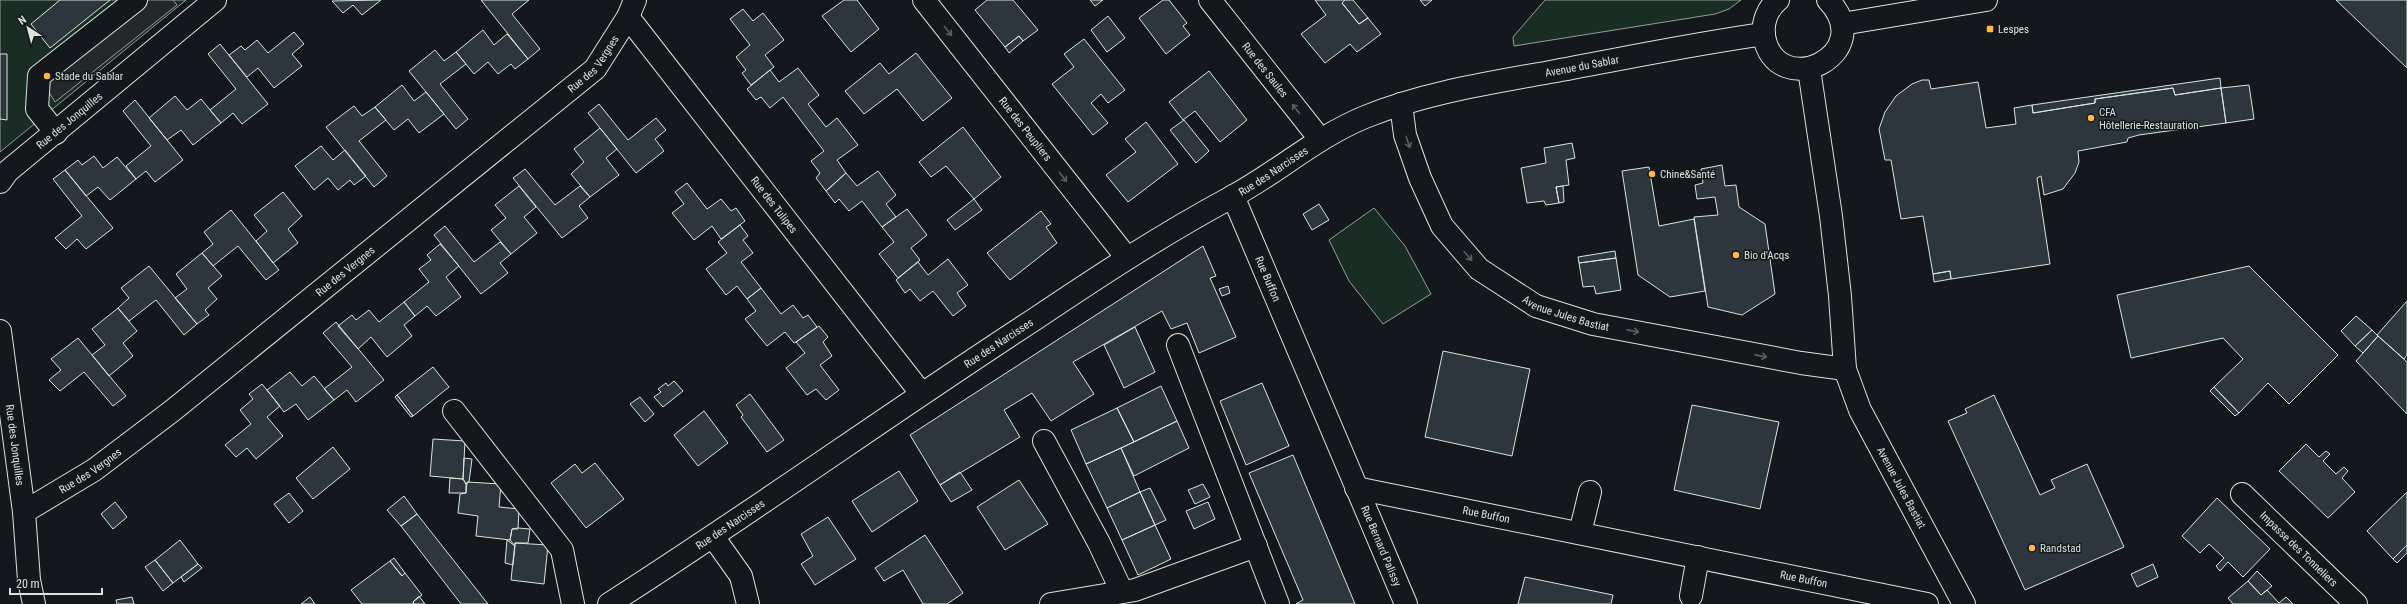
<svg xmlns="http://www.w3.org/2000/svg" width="2407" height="604" font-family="'Roboto Condensed',sans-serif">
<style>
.green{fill:#1a2d24;stroke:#939e99}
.parking{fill:#24282b;stroke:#939e99}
.building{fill:#2c363c;stroke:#d8e6dc}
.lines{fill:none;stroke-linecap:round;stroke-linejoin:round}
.minor-casing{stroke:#d8e6dc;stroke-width:24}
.minor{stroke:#14181c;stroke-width:22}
.oneway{stroke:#59605f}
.poi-dot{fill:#ffb74d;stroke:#14181c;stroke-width:1.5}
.labels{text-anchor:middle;stroke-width:3;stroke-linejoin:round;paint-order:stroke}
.poi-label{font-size:11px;fill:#d8e6dc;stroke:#14181c;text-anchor:start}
.street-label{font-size:11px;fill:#d8e6dc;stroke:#14181c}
</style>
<rect width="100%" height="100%" fill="#14181c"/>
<path class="green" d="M0,0H186L0,152Z
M1545,0H1741L1729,9L1715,14L1514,46L1513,37Z
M1374,208L1405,246L1431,294L1383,324L1349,281L1329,240Z"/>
<path class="parking" d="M136,0H173L177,5L55,102L39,76Z"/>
<path class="building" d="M60,0H110L50,48L31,24Z
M381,0L362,15L353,5L343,13L332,1Z
M481,0H529L512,14L540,49L528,59Z
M844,0H857L879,29L851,52L822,16Z
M987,0H1013L1038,30L1023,41L1019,36L1005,47L975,10Z
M1090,0H1103L1095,6Z
M1163,0H1169L1187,23L1183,26L1190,35L1166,54L1139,18Z
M1315,0H1345L1342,3L1359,24L1368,18L1381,34L1357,52L1350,44L1325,63L1301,34L1326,15Z
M1345,0H1353L1368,18L1359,24L1342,3Z
M1420,0H1432L1425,6Z
M2336,0H2407V68Z
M743,9L753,21L763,13L784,40L765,55L774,67L751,85L742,73L746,70L736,57L750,45L730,19Z
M1108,16L1125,38L1107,52L1091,30Z
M483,30L494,45L507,34L528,59L515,69L511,64L498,74L488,62L474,74L456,52Z
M294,32L304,44L292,54L302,66L274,88L258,68L247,77L229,55L241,46L245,50L257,40L268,53Z
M1019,36L1023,41L1009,53L1005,47Z
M1084,39L1125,90L1108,103L1101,94L1091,103L1108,123L1093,135L1052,84L1074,67L1064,54Z
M220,44L268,104L242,124L233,113L221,123L210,110L236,89L208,54Z
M435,50L444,61L456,52L466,64L440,84L468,119L456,129L409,71Z
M916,53L952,98L923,121L897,89L864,114L845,91L880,63L889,74Z
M0,54H7V120L0,119Z
M798,68L819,95L808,104L826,127L837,118L858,145L837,160L846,173L826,191L816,178L820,173L811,161L824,151L783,97L770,108L761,97L756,100L747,89L770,70L779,82Z
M1209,71L1247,120L1220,142L1195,111L1183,120L1169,102Z
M2220,78L2221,88L2175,95L2173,88L2095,99V103L2033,113L2032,105Z
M1922,80H1929L1931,89L1978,82L1986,128L2016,124L2014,108L2032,105L2033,113L2095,103V99L2173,88L2175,95L2221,88L2226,123L2139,135L2128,138L2127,142L2078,151L2079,162L2075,173L2063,189L2044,195L2041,176L2037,178L2050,264L1951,279L1950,271L1933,274L1923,216L1901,219L1891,160H1885L1879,129L1885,112L1896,96L1912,84Z
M402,85L414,101L426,92L444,114L419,133L408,119L394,130L375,107Z
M2249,85L2254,119L2226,123L2221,88Z
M175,96L187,110L201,99L221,123L193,145L181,130L167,140L149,118Z
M135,100L183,160L155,182L146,171L136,179L126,166L151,146L123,111Z
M599,104L628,140L656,118L666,130L655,139L664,151L636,173L588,113Z
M354,106L362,116L375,107L386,120L359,141L387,176L374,187L326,127Z
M1184,120L1209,151L1196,163L1170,130Z
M1146,122L1178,164L1128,202L1106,175L1136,152L1125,139Z
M963,127L1001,177L974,199L946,166L931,177L919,162Z
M600,128L617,149L606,158L619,175L590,197L571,174L584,162L574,149Z
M1572,143L1575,158L1566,160L1569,185L1556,187L1559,203L1546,205L1544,201L1527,203L1521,168L1546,163L1544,148Z
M321,146L333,160L345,150L366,176L354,185L350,180L338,190L328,178L314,190L295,166Z
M94,156L103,168L117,157L136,179L110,200L98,187L86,196L65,170L78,160L82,165Z
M1722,165L1725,186L1736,185L1739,207L1765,224L1775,294L1742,315L1708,307L1694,217L1718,215L1715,197L1697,199L1695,185L1703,183L1701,169Z
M1649,167L1659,226L1694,219L1705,291L1670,297L1638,275L1622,171Z
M525,169L555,205L580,186L590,197L579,206L588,218L562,238L513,178Z
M65,170L113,228L86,249L77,239L66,249L55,238L82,216L53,179Z
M878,171L896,195L886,204L896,217L882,227L862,201L849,211L839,199L835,203L826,191L846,173L857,186Z
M687,183L707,209L721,199L731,211L736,208L745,221L721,239L712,226L694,240L672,213L684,204L675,192Z
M519,186L536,207L524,217L537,233L511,254L491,230L506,218L495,205Z
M1563,186L1564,202L1559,203L1556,187Z
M283,192L302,216L288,229L298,243L273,263L256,241L267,231L254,215Z
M974,199L982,210L955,230L947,220Z
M1319,204L1329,220L1312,230L1303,214Z
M907,209L927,235L911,248L920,260L898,278L879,254L894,242L882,227Z
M231,210L279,270L266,280L238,246L213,266L202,253L213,244L204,232Z
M1041,211L1051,224L1046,227L1057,243L1010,280L987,253Z
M740,225L748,236L743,240L753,253L741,262L761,288L747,299L737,286L726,295L706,269L727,253L718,242Z
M445,226L474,262L500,242L511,254L500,263L508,273L481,294L434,235Z
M440,244L459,266L446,277L461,297L436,316L427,306L415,316L404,302L429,282L419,269L431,260L427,255Z
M1203,246L1216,276L1210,278L1236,337L1199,353L1187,323L1171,329L1162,311L1073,362L1094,394L1051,421L1032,393L1004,410L1020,437L940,485L910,435Z
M1615,251L1616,258L1579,263L1578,257Z
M202,253L222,276L208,288L217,299L205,310L209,315L197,324L175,298L187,289L176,274Z
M1616,258L1621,290L1596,294L1594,286L1583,287L1579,263Z
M948,259L968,285L957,293L966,306L953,316L933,291L920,301L910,289L905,293L896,280L918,262L928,275Z
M149,266L197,324L184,335L156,300L129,321L118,308L129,298L121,288Z
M2249,266L2338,355L2289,404L2268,383L2239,413L2214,387L2243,359L2223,338L2131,358L2117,295Z
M1950,271L1951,279L1934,282L1933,274Z
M1228,286L1230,293L1222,296L1219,289Z
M761,288L781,314L793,305L803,318L808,315L817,327L796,342L794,343L785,332L767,346L745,319L756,311L747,299Z
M2407,301V355L2404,359L2377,335Z
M404,302L415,316L404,325L412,336L387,357L371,337L358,349L338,326L352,315L356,320L369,310L379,322Z
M118,308L137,331L123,343L133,356L109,376L92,355L105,345L92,329Z
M2356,316L2372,330L2355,346L2341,331Z
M336,322L384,380L356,402L347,390L334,400L324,389L352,367L323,333Z
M819,326L828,337L823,342L832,356L820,365L839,390L826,400L816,389L807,395L786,368L805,353L796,342Z
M1135,327L1155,372L1124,388L1104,345Z
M2372,330L2378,336L2363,353L2355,346Z
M2378,336L2407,362V414L2356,361Z
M78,338L126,396L113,406L84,372L60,391L49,380L61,370L51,359Z
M1443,351L1530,369L1512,456L1425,437Z
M433,367L449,387L413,416L397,395Z
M290,372L302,386L314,376L334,400L308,420L296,404L284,412L267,390Z
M674,381L683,391L663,407L654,397L661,392L658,389L666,383L668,386Z
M1262,383L1289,446L1246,465L1220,401Z
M262,384L280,406L267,417L283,436L256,459L247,448L236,457L225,445L251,424L240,410L253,399L249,394Z
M1161,386L1177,421L1134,442L1117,408Z
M2214,387L2239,413L2235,416L2210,391Z
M750,394L784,440L767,452L741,417L743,415L736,405Z
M397,395L413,416L411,417L395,397Z
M1994,395L2040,495L2055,488L2051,480L2087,464L2124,547L2025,590L1948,421L1967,413L1965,409Z
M640,397L654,414L645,422L630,404Z
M1692,405L1779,422L1760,509L1674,490Z
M1117,408L1134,442L1086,464L1071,430Z
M704,411L728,443L698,466L674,435Z
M1177,421L1189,448L1134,476L1121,448Z
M433,439L465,441L463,479L430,476Z
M2306,444L2319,457L2326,451L2330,454L2323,461L2336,474L2344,467L2348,471L2342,478L2355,492L2328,518L2279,471Z
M333,447L350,469L313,499L296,478Z
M1121,448L1140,492L1107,508L1086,464Z
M1293,455L1355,604H1296L1303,600L1249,473Z
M464,458L472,459L469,482L466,484L463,479Z
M595,463L624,499L586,528L551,483L575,464L582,473Z
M899,471L918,501L872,532L852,501Z
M960,472L972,490L951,502L940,485Z
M450,478L463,479L466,484V493H449Z
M1019,480L1048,524L1005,550L977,507Z
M467,482L501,484L499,507L519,509L518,529H512L510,540L476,536L478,516L458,513L460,494L466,493Z
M1203,484L1210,497L1195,504L1188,490Z
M1150,488L1166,520L1155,525L1140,492Z
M1140,492L1155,525L1122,540L1107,508Z
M2407,492V545L2393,559L2367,531Z
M289,493L303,511L289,523L274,504Z
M404,496L417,514L401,526L387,510Z
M2217,498L2270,549L2243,577L2228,562L2220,571L2216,566L2224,558L2209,544L2200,553L2182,536Z
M115,502L127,517L113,529L101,514Z
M1208,502L1215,519L1194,529L1186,511Z
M417,514L488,604H461L401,526Z
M828,517L856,559L815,585L801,564L813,556L801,534Z
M1155,525L1171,559L1138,575L1122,540Z
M518,528L530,529L528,543H515V546L510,540L512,529Z
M925,535L963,593L947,604H923L903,570L884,581L875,568Z
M180,540L198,564L173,583L155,560Z
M507,540L515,546L513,565L505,563Z
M515,543L548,545L544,584L511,580Z
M2407,545V553L2397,563L2393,559Z
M394,558L405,573L402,576L390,561Z
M155,560L173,583L163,591L145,567Z
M390,561L402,576L405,573L422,595L413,602L414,604H362L351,590Z
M198,564L202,568L184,582L181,577Z
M2153,564L2158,577L2137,587L2131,574Z
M2257,571L2272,586L2261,595L2248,581Z
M1525,577L1613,595L1611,604H1518Z
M2248,581L2261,595L2267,590L2279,603L2286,597L2293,604H2233L2228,598Z
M419,596L425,604H414L413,602Z
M132,597L134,604H117L116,600Z
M310,597L315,604H301Z"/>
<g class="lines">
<g class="minor-casing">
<g id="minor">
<path id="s1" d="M924,0L1127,258"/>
<path id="s2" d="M1210,0L1320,139"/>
<path d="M1778,0C1768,8 1762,22 1764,36C1776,103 1880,55 1828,0"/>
<path id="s3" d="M628,17L921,393"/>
<path d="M1842,24L1986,0"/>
<path id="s4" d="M1809,69L1831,216L1840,296L1845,369L1860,410L1964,604"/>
<path id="s5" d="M1401,104L1405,135L1420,178L1442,226L1479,269L1536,306L1593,324L1801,363L1845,369"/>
<path d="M56,133L37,109L39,76L136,0"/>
<path id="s6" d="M0,182L8,171L215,0"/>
<path id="s7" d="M1233,196L1406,604"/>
<path id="s8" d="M0,331L24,512L29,580L34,604"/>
<path d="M1178,345L1278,604"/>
<path d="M454,411L562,550L573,604"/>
<path d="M1044,441L1099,543L1122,592"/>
<path id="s9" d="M1356,488L1927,604"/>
<path id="s10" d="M2242,494L2356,604"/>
<path id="s11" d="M24,512L94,470L172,411L595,69L628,17L635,0"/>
<path d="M1580,533L1590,492"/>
<path d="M714,538L741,576L748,604"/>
<path d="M1691,596L1698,557"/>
<path id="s12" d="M609,604C753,512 892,412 1035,319C1099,276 1163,234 1230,198C1277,173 1316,137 1365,117C1424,93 1489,83 1550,72C1621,59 1692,44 1764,34"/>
<path d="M1051,604L1135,590L1256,546"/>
</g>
</g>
<use href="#minor" class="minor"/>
</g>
<defs><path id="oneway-shaft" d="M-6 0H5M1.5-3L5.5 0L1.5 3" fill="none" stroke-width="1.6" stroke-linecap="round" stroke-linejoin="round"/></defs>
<g class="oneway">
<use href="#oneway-shaft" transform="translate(948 31) rotate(52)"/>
<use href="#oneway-shaft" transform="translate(1296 109) rotate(-128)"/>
<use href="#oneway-shaft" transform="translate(1408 142) rotate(72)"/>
<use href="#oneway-shaft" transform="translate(1063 177) rotate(52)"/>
<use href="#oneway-shaft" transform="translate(1468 256) rotate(49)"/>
<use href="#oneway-shaft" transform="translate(1633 331) rotate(11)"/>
<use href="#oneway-shaft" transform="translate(1761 356) rotate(11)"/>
</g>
<g class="poi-dot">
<rect x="1986" y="25" width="8" height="8" rx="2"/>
<circle cx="47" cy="76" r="4"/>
<circle cx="2091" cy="118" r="4"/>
<circle cx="1652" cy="174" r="4"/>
<circle cx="1736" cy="255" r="4"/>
<circle cx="2032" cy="548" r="4"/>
</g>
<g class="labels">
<g class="poi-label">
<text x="1998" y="33">Lespes</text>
<text x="55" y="80">Stade du Sablar</text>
<text x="2099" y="116">CFA<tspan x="2099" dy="13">Hôtellerie-Restauration</tspan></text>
<text x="1660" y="178">Chine&amp;Santé</text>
<text x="1744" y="259">Bio d'Acqs</text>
<text x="2040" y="552">Randstad</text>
</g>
<g class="street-label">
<text dy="4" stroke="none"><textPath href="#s11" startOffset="726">Rue des Vergnes</textPath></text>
<text dy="4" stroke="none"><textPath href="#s12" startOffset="1123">Avenue du Sablar</textPath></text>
<text dy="4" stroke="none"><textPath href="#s2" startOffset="89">Rue des Saules</textPath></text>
<text dy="4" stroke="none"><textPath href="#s6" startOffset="93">Rue des Jonquilles</textPath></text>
<text dy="4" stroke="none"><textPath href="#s1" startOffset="164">Rue des Peupliers</textPath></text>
<text dy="4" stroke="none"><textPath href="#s12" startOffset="793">Rue des Narcisses</textPath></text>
<text dy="4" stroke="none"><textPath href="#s3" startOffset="238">Rue des Tulipes</textPath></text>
<text dy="4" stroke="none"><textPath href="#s11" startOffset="402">Rue des Vergnes</textPath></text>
<text dy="4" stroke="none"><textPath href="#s7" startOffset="90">Rue Buffon</textPath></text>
<text dy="4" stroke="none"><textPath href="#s5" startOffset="285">Avenue Jules Bastiat</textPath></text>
<text dy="4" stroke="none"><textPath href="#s12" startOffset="469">Rue des Narcisses</textPath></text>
<text dy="4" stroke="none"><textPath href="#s8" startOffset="115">Rue des Jonquilles</textPath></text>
<text dy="4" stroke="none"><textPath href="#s11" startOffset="78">Rue des Vergnes</textPath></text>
<text dy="4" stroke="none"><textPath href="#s4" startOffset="434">Avenue Jules Bastiat</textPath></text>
<text dy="4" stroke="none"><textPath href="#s9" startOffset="133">Rue Buffon</textPath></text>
<text dy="4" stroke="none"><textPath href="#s12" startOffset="145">Rue des Narcisses</textPath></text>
<text dy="4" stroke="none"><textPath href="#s7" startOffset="380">Rue Bernard Palissy</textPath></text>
<text dy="4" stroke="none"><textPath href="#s10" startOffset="79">Impasse des Tonneliers</textPath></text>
<text dy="4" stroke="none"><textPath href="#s9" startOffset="457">Rue Buffon</textPath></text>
</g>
</g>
<g transform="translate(28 28) rotate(324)" stroke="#14181c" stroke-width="3" paint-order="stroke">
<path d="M0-3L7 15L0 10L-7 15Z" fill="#d8e6dc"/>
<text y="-6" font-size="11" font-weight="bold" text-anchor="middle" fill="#d8e6dc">N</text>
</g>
<path d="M10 588v6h92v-6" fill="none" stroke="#d8e6dc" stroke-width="2"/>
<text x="16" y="588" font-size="12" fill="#d8e6dc" stroke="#14181c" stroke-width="3" paint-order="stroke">20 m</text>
</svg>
